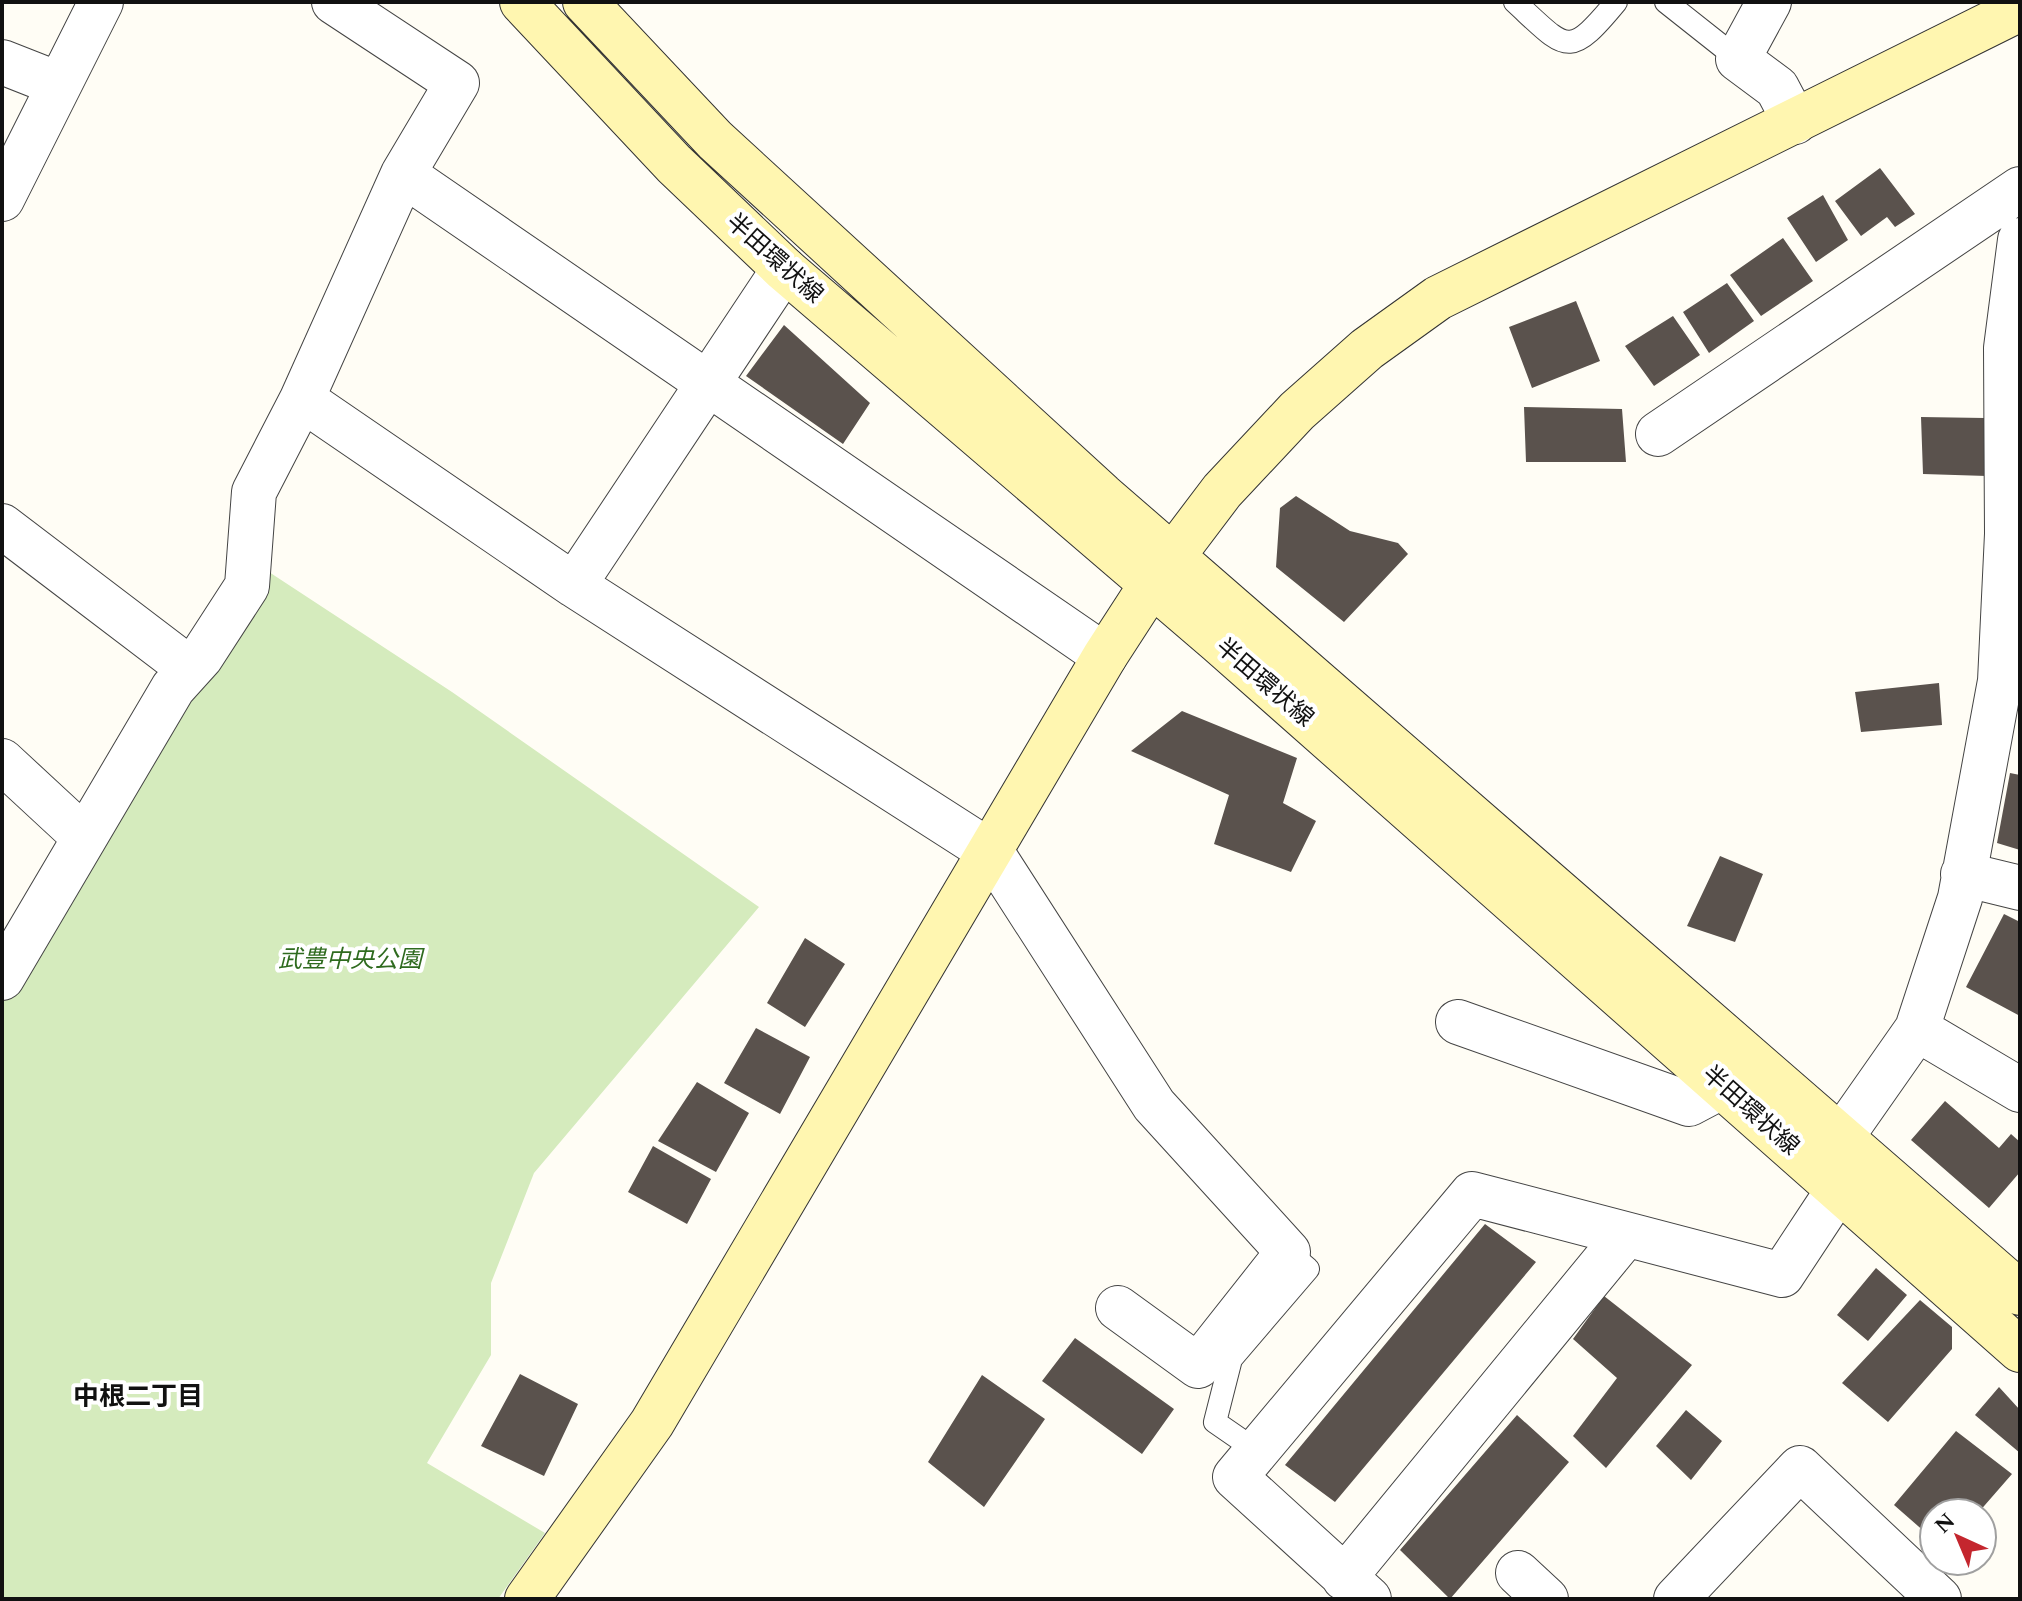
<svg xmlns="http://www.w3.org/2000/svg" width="2022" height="1601" font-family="Spectral,'Noto Sans JP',serif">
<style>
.green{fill:#d5ebbd}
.building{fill:#5a524d}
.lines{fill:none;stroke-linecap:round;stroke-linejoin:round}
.lane-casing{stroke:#444;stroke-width:24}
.street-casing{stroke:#444;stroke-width:46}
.secondary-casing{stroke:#333;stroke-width:46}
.lane{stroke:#fff;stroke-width:22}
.street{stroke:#fff;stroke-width:44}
.secondary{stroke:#fff6b0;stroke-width:44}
.labels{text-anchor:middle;stroke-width:8;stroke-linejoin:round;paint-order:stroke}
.street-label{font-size:24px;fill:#111;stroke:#fff}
.park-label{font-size:24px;font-style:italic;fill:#2f6b1f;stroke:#fff}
.neighbourhood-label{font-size:26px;font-weight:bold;fill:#111;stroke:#fff}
</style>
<rect width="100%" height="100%" fill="#fffdf5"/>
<path class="green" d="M269,572L452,692L759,907L534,1173L491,1283V1355L427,1463L545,1533L498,1599H2V992Z"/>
<path class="building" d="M1880,168L1915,214L1895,227L1887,217L1861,236L1835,201Z
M1823,195L1848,240L1816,262L1787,218Z
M1783,238L1813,281L1761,316L1730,275Z
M1727,283L1754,321L1709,353L1683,312Z
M1576,301L1600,361L1532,388L1509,327Z
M1673,316L1700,355L1654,386L1625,346Z
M784,325L870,403L843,444L746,376Z
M1524,407L1622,409L1626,462H1526Z
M1921,417L1985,418L1987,476L1923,474Z
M1296,496L1350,531L1398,543L1408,554L1344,622L1276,567L1280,508Z
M1939,683L1942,725L1861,732L1855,692Z
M1182,711L1297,758L1283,803L1316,821L1291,872L1214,844L1229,795L1131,751Z
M2010,773L2020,775V850L1997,843Z
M1720,856L1763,874L1735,942L1687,926Z
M2004,914L2020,922V1016L1966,987Z
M805,938L845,964L805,1027L767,1003Z
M756,1028L810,1057L780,1114L724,1083Z
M697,1082L749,1113L716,1172L658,1141Z
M1945,1101L1999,1148L2011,1134L2020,1142V1172L1989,1208L1911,1140Z
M653,1146L711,1179L687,1224L628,1192Z
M1485,1224L1536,1262L1335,1502L1285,1465Z
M1876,1268L1907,1295L1868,1341L1837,1315Z
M1604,1296L1692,1365L1606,1468L1573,1436L1617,1378L1573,1339Z
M1920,1300L1952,1327V1349L1888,1422L1842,1383Z
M1075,1338L1174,1409L1142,1454L1042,1381Z
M520,1374L578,1404L544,1476L481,1446Z
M982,1375L1045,1419L984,1507L928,1462Z
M1999,1387L2020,1410V1453L1975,1415Z
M1686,1410L1722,1441L1691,1480L1656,1446Z
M1517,1415L1569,1462L1450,1599L1400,1550Z
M1956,1431L2012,1474L1978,1513H1934V1540L1894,1505Z"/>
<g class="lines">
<g class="lane-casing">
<path id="lane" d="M1515,2C1567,50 1568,60 1616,2
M1666,2L1738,59
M1257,1451L1215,1422L1231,1359L1308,1269L1288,1252"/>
</g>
<g class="street-casing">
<path id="street" d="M334,2L457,83L403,174L302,399L574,585L992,853L1154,1105L1288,1252L1198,1366L1118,1308
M1769,2L1738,59L1777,88L1795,122
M2,62L58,84
M403,174L1105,656
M2,199L101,2
M1658,434L2020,189
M2,526L190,669
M574,585L784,269
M2,761L84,837
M1963,874L2020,888
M2,978L173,688L201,657L247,586L254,492L302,399
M1458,1022L1689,1104L1725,1085
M1917,1029L2020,1090
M1842,1136L1917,1029L1960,898L2000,681L2007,534L2006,348L2020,240
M1518,1573L1546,1599
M1344,1578L1625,1236
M1369,1599L1235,1477L1472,1194L1782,1275L1838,1190
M1676,1599L1800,1468L1939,1599"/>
</g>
<g class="secondary-casing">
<path id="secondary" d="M522,2L674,164L784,269L1218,641L2020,1350
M585,2L715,140L1102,495L2020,1293
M527,1599L652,1423L1105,656L1151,585L1222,491L1297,411L1367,349L1438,298L2020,9"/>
</g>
<use href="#lane" class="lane"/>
<use href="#street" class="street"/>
<use href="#secondary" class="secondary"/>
</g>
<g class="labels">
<g class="street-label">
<text transform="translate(775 258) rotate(42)" y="8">半田環状線</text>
<text transform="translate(1265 682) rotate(41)" y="8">半田環状線</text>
<text transform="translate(1751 1110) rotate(42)" y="8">半田環状線</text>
</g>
<g class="park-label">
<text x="350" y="967">武豊中央公園</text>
</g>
<g class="neighbourhood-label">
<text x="138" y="1405">中根二丁目</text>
</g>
</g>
<rect width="2022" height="1601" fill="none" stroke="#111111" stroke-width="8"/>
<g transform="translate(1958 1537) rotate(316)"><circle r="38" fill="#ffffff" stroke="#a0a0a0" stroke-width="2"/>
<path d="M0-6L14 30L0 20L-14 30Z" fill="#c4262e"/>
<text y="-12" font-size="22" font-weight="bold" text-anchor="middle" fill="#111111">N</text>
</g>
</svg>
